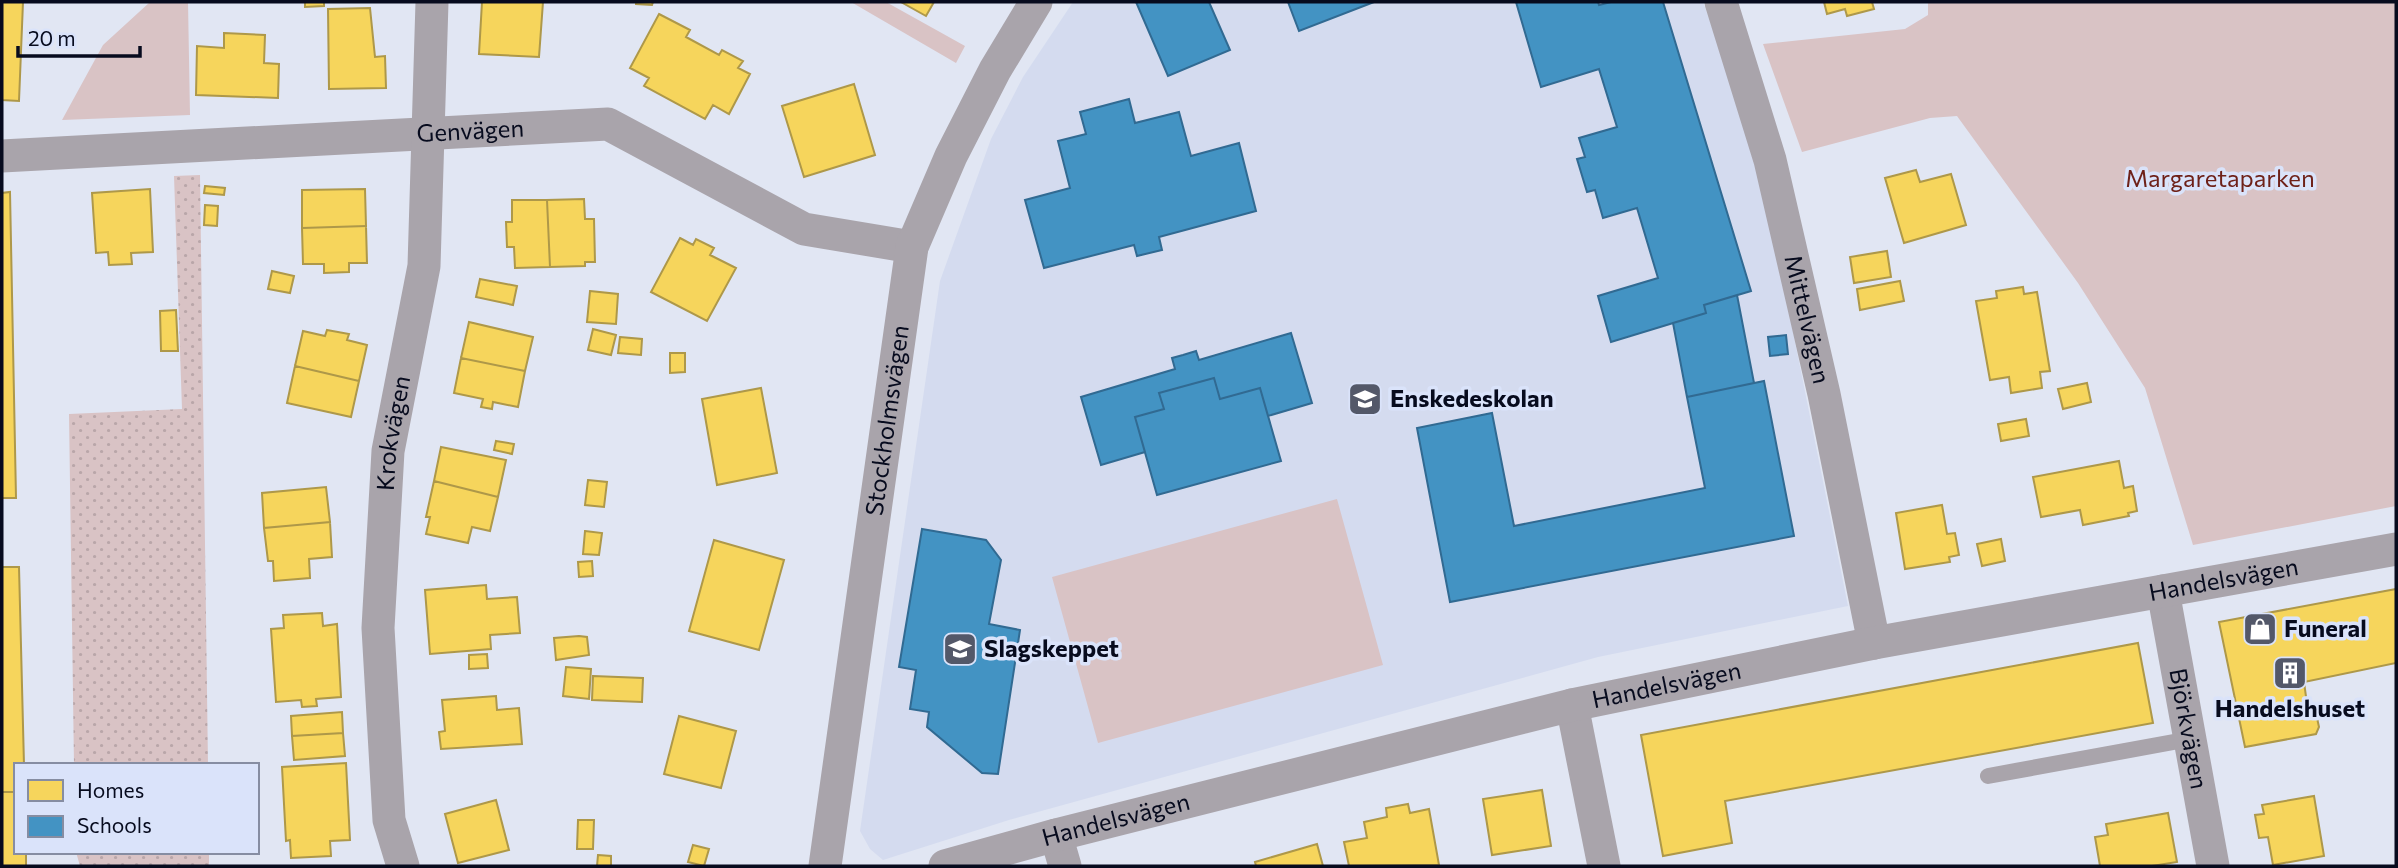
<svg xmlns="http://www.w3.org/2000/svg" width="2398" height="868" font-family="Commissioner,sans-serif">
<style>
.built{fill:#d4dbef}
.grass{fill:url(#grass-dots)}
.park{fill:#d9c3c5}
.homes{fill:#f6d55c;stroke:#ae9849;stroke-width:2}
.schools{fill:#4393c3;stroke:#316a92;stroke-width:2}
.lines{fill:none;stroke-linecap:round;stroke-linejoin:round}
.lane{stroke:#a9a4ab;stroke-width:16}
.street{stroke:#a9a4ab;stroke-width:33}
.labels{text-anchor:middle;stroke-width:7;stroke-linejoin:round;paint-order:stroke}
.street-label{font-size:24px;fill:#070b1e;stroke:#dae3fa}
.park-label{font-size:24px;fill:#6e2119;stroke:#dae3fa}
.poi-label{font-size:24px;font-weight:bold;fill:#070b1e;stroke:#dae3fa;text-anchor:start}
</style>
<defs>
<pattern id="grass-dots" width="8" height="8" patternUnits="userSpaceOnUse" patternTransform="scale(1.75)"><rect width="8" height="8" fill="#d9c3c5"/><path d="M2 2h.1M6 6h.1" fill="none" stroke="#b9a6a9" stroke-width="1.8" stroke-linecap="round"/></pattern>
</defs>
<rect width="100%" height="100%" fill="#e1e6f3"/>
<path class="built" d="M1073,2H1703L1739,101L1780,267L1848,606L1598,657L1009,820L883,860L870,849L860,831L940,281L991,139L1023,77Z"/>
<path class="grass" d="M200,175L208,765H74L69,414L182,409L174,176Z
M76,852H209V866H80Z"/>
<path class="park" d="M150,2H188L190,115L62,120L103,45Z
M851,2H886L965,46L956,63Z
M1928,2H2396V506L2193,545L2145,388L2078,283L1957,116L1930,118L1802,152L1763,44L1905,29L1928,15Z
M1337,499L1383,665L1098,743L1052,577Z"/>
<path class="homes" d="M2,2H23L19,101L2,100Z
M305,2H324V6L305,7Z
M482,2H543L539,57L479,54Z
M636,2H653L652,5L636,4Z
M901,2H934L926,16Z
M1824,2H1872L1874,9L1847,16L1845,9L1827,14Z
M370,8L375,57L385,56L386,88L329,89L328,9Z
M659,14L690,30L686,37L719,55L722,50L743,61L738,68L750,74L729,114L713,105L705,119L644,86L649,78L630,68Z
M224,33L265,35L264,63L279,64L278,98L196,95L197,46L224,48Z
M854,84L875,155L804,177L782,106Z
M1916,170L1920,182L1951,174L1966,225L1904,243L1885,178Z
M205,186L225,188L224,195L204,193Z
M150,189L153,252L131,253L132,264L109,265L108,252L96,253L92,193Z
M365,189L366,226L302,228V190Z
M10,192L16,498H2V193Z
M584,199L585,219H594L595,262H585V266L550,267L547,200Z
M512,200H547L550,267L515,268L514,247H507L506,222H512Z
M205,205L218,206L217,226L204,225Z
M366,226L367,263H349V272L324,273V264H303L302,228Z
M680,238L693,245L696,239L714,248L710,255L736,268L707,321L651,292Z
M1887,251L1891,277L1854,283L1850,257Z
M272,271L294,276L290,293L268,289Z
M480,279L517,286L513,305L476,297Z
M1900,281L1904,301L1860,310L1857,289Z
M2023,287L2024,294L2037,292L2050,371L2040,372L2042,388L2011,393L2009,377L1990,380L1976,301L1997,298L1996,291Z
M590,291L618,294L616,324L587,322Z
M176,310L178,351H161L160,311Z
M469,322L533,337L525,371L461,358Z
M593,329L616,335L611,355L588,350Z
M327,330L349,334L347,340L367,345L359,381L295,366L303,331L325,336Z
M620,337L642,339L641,355L618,353Z
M670,353H685V372L670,373Z
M461,358L525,371L518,407L493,402L492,409L481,407L483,399L454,393Z
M295,366L359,381L351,417L287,403Z
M2087,383L2091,402L2063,409L2058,389Z
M761,388L777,473L717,485L702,399Z
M2026,419L2029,436L2001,441L1998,424Z
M496,441L514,444L512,454L494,450Z
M441,447L506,460L498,497L434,481Z
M2119,461L2124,488L2133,486L2137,511L2128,513L2129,516L2083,525L2080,510L2041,517L2033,477Z
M588,480L607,482L604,507L585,505Z
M434,481L498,497L490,531L472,527L468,543L426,534L430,517H426Z
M326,487L330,522L264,528L262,493Z
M1942,505L1947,534L1955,533L1959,555L1949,557L1950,562L1905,569L1896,513Z
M330,522L332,557L309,559L310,578L274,581L273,561H268L264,528Z
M585,531L602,533L599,555L583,554Z
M2001,539L2005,561L1982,566L1977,544Z
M714,540L784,560L759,650L689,631Z
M592,561L593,576L579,577L578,562Z
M2,567H19L24,765H16V792H2Z
M486,585L487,599L517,597L520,633L490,635L491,649L430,654L425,590Z
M2396,589V663L2304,682L2307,704L2314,707L2317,718L2319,727L2316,734L2245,747L2219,622Z
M322,613L323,626L337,624L341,697L316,699L317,706L302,707L301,700L276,702L271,629L284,628L283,615Z
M579,636L587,637L589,655L556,660L554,638Z
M2138,643L2153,723L1725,801L1732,843L1663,856L1641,735Z
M487,654L488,668L469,669V655Z
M566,667L591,669L589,699L563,696Z
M593,676L643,678L642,702L592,700Z
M496,696L497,710L519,708L522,744L441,749L439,732L445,731L442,700Z
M342,712L343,733L292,736L291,716Z
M679,716L736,731L721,788L664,774Z
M343,733L345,756L294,760L292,736Z
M346,763L350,840L330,841L331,856L291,858L290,840L286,841L282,767Z
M1542,790L1551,846L1492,855L1483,799Z
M2,792H16V852H26V866H2Z
M2314,796L2324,856L2273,865L2268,837L2259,838L2255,815L2264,814L2262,805Z
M496,800L509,850L458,863L445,814Z
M1408,804L1410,813L1429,809L1439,865L1349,866L1344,842L1367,838L1364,822L1387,817L1386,808Z
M2168,813L2177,862L2152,866H2100L2095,837L2108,835L2106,824Z
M578,820H594L593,849H577Z
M1317,844L1323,866H1256L1255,862Z
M693,845L709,849L704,866L688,862Z
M598,855L611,856V866H597Z"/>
<path class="schools" d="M1136,2H1209L1230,50L1168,76Z
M1288,2H1374L1299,31Z
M1516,2H1598L1599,5L1611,2H1663L1751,291L1704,305L1706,313L1611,342L1598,296L1658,278L1637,208L1603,218L1595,190L1587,192L1577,159L1585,157L1579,138L1617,127L1599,69L1541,87Z
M1129,99L1135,123L1179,112L1191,156L1239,143L1256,211L1159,237L1162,250L1137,256L1134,245L1044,268L1025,200L1070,188L1058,141L1086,134L1080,112Z
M1737,295L1754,383L1687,397L1673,323L1706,313L1704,305Z
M1291,333L1312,403L1268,416L1260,388L1220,399L1214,378L1159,393L1164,409L1135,417L1145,452L1101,465L1081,397L1175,369L1172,358L1183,355L1196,351L1199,360Z
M1786,335L1788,354L1770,356L1768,337Z
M1214,378L1220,399L1260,388L1281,461L1157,495L1135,417L1164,409L1159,393Z
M1764,381L1794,536L1450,602L1417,428L1492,413L1514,526L1705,488L1687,397Z
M922,529L986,540L1001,560L989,624L1020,630L998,774L982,773L927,727L929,712L910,709L916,670L899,667Z"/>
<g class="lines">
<path class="lane" d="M1988,776L2190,739"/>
<g class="street">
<path id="s1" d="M1721,2L1770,160L1824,394L1874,643"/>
<path id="s2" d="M2,156L608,124L804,229L912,247"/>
<path id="s3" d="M2163,591L2213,866"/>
<path d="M1572,705L1604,866"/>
<path d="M1056,835L1065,866"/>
<path id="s4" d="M403,866L389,820L378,628L388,451L424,266L432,2"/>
<path id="s5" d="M825,866L912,247L951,156L995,70L1036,2"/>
<path id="s6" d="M945,866L1056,835L1572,705L1874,643L2396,549"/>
</g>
</g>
<defs>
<g id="school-square" transform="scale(1.75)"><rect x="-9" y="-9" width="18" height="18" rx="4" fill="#535869" stroke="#dae3fa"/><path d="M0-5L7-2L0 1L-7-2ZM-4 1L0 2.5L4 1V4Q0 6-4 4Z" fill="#fff"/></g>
<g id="shop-square" transform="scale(1.75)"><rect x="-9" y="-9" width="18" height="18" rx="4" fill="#535869" stroke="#dae3fa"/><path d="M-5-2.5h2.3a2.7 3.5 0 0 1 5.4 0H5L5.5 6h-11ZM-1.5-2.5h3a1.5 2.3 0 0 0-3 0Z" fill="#fff"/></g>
<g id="building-square" transform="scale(1.75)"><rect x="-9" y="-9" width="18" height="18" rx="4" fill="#535869" stroke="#dae3fa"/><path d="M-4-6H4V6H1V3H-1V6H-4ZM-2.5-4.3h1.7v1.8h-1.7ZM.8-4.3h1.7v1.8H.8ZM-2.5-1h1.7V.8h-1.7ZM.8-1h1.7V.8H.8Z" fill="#fff"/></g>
</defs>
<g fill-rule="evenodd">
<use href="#school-square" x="1365" y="399"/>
<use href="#shop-square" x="2260" y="629"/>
<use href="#school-square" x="960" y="649"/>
<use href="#building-square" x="2290" y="673"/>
</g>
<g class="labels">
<g class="street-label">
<text dy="8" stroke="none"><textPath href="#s2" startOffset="469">Genvägen</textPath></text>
<text dy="8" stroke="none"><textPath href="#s1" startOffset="329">Mittelvägen</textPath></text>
<text dy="8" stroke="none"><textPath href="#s5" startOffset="450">Stockholmsvägen</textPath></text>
<text dy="8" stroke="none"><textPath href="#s4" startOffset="436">Krokvägen</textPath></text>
<text dy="8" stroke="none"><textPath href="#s6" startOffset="1311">Handelsvägen</textPath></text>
<text dy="8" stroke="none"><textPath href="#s6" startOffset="744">Handelsvägen</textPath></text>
<text dy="8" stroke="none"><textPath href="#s3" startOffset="140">Björkvägen</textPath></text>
<text dy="8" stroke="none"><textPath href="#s6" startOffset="177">Handelsvägen</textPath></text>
</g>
<g class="park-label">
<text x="2220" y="187">Margaretaparken</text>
</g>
<g class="poi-label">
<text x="1390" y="407">Enskedeskolan</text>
<text x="2284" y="637">Funeral</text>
<text x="984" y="657">Slagskeppet</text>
<text x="2290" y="717" text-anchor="middle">Handelshuset</text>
</g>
</g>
<rect width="2398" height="868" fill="none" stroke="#070b1e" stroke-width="7"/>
<rect x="14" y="763" width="245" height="91" fill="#dae3fa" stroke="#868da2" stroke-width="2"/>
<rect x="28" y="780" width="35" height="21" fill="#f6d55c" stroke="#868da2" stroke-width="2"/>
<text x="77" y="798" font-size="21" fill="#070b1e">Homes</text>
<rect x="28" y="816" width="35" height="21" fill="#4393c3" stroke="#868da2" stroke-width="2"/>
<text x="77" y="833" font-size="21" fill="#070b1e">Schools</text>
<path d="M18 46v10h122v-10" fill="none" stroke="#070b1e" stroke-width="3.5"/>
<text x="28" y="46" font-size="21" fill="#070b1e" stroke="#dae3fa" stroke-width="5" paint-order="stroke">20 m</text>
</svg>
